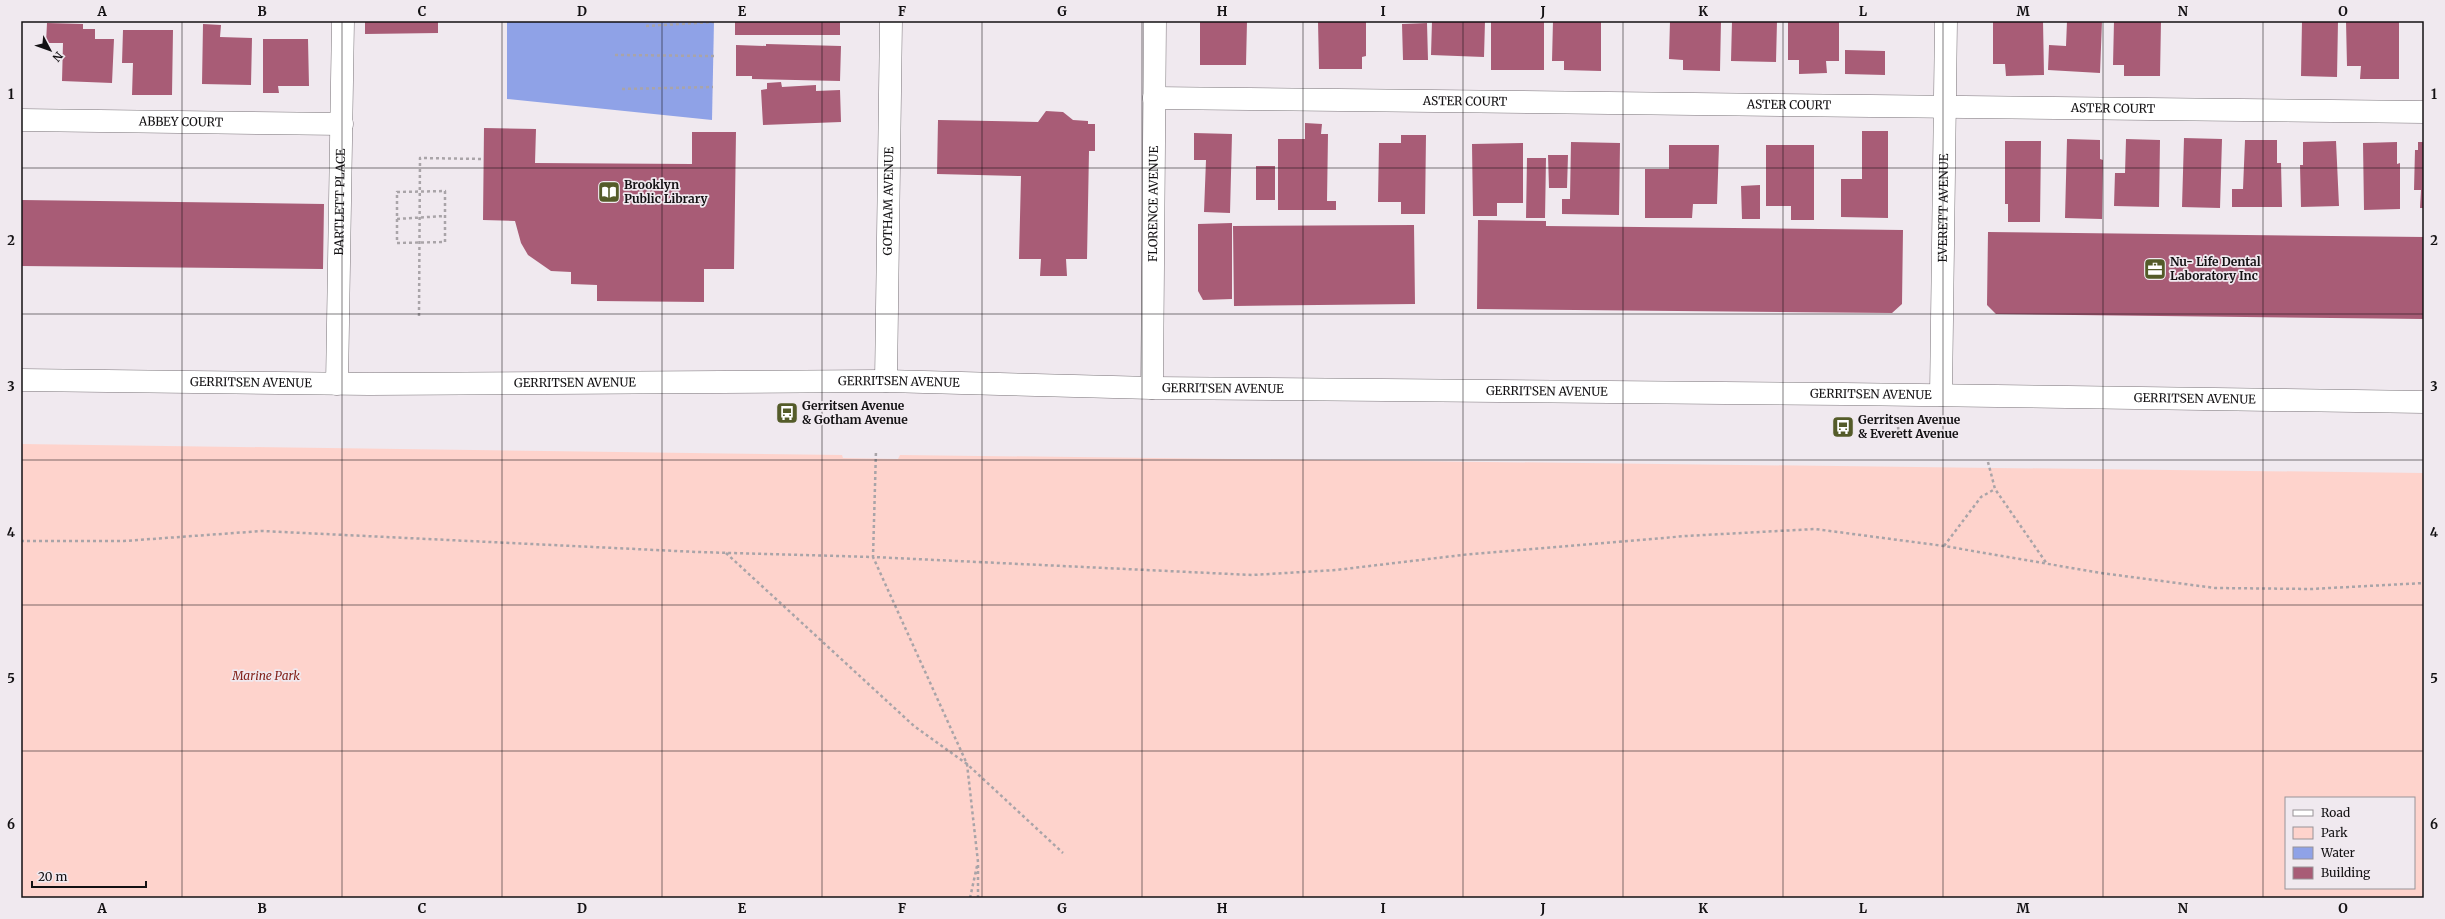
<svg xmlns="http://www.w3.org/2000/svg" width="2445" height="919" font-family="Merriweather,serif">
<style>
.green{fill:#fed3cc;fill-rule:evenodd}
.water{fill:#8fa2e7}
.building{fill:#a85c76}
.lines{fill:none;stroke-linecap:round;stroke-linejoin:round}
.minor-casing{stroke:#7a7479;stroke-width:23}
.secondary-casing{stroke:#7a7479;stroke-width:23}
.path{stroke:#a9a4a8;stroke-width:2.5;stroke-dasharray:3 3;stroke-linecap:butt}
.minor{stroke:#fff;stroke-width:22}
.secondary{stroke:#fff;stroke-width:22}
.grid{fill:none;stroke:#131113;stroke-width:1;stroke-opacity:0.55}
.labels{text-anchor:middle;stroke-width:3.5;stroke-linejoin:round;paint-order:stroke}
.street-label{font-size:12px;fill:#131113;stroke:#f0e9ef}
.poi-label{font-size:12px;font-weight:bold;fill:#131113;stroke:#f0e9ef;text-anchor:start}
.park-label{font-size:12px;font-style:italic;fill:#83221b;stroke:#f0e9ef}
.neatline{fill:none;stroke:#131113;stroke-width:1.5}
.grid-label{font-size:13px;text-anchor:middle;font-weight:bold;fill:#131113}
</style>
<rect width="100%" height="100%" fill="#f0e9ef"/>
<path class="green" d="M21,444L842,455L843,458L898,459L900,455L2424,473V898H21ZM2286,798H2414V888H2286Z"/>
<path class="water" d="M507,21H714L712,120L507,99Z"/>
<path class="building" d="M132,21H158V22H132Z
M365,21H438V33L365,34Z
M735,21H840V35H735Z
M1200,21H1247L1246,65H1200Z
M1318,21H1366V56L1362,57V69H1319Z
M1432,21H1485L1484,57L1431,55Z
M1491,21H1544V70H1491Z
M1553,21H1601V71L1564,70V61H1552Z
M1670,21H1721L1720,71L1683,70V60L1669,59Z
M1732,21H1777L1776,62L1731,61Z
M1788,21H1839V61H1826L1827,73L1799,74V60H1788Z
M1993,21H2043L2044,75L2006,76L2005,64H1993Z
M2067,21H2102L2100,73L2048,70L2049,45L2066,46Z
M2114,21H2161L2160,76H2124V65H2113Z
M2302,21H2338L2337,77L2301,76Z
M2346,21H2399V79H2360L2361,66H2347Z
M47,23L83,24V29H95V39H114L112,83L62,81L63,43H46Z
M1427,23L1428,60H1403L1402,24Z
M203,24L221,25L220,37L252,38L251,85L202,84Z
M123,30H173L172,95H132L133,63H122Z
M263,39H308L309,86H278L279,93H263Z
M766,44L841,46L840,81L752,79V76H736V45L766,46Z
M1845,50L1885,51V75L1845,74Z
M781,82L782,87L816,85V91L840,90L841,122L763,125L761,90L767,89V83Z
M1046,111L1063,112L1073,120L1088,121V124H1095V151H1089L1087,259H1066L1067,276H1040L1041,259H1019L1021,176L937,174L938,120L1038,122Z
M1305,123L1322,124L1321,134H1328L1327,201H1336V210H1278V139H1305Z
M484,128L536,129L535,163L692,164V132H736L734,269H704V302L597,301V285L571,284V272L551,271L528,255L521,243L515,221L483,220Z
M1862,131H1888V218L1841,217V179H1862Z
M1194,133L1232,134L1230,213L1204,212L1206,160H1194Z
M1401,135H1426L1425,214H1401V202H1378L1379,143H1401Z
M2184,138L2222,139L2220,208L2182,207Z
M2067,139L2100,140V159L2103,160L2102,219L2065,218Z
M2126,139L2160,140L2159,207L2114,206L2115,173H2125Z
M2245,140H2277V163H2281L2282,207H2232V189H2243Z
M2005,141H2041L2040,222H2008V204H2005Z
M2336,141L2339,206L2301,207L2300,165H2303V142Z
M1571,142L1620,143L1619,215L1562,214V199H1570Z
M2397,142V164L2400,163V209L2364,210L2363,143Z
M2418,142H2424V208H2420L2421,190H2414L2415,150H2418Z
M1523,143V203H1497V216H1473L1472,144Z
M1669,145H1719L1717,204H1693L1692,218H1645V169H1669Z
M1766,145H1814V220H1791V206H1766Z
M1548,155H1568L1567,188H1549Z
M1527,158H1546L1545,218H1526Z
M1256,166H1275V200H1256Z
M1760,185V219H1742L1741,186Z
M21,200L324,204L323,269L21,266Z
M1478,220L1546,221V226L1903,230L1902,304L1892,313L1477,309Z
M1232,223V299L1203,300L1198,291V224Z
M1414,225L1415,304L1234,306L1233,226Z
M1988,232L2424,237V319L1996,314L1987,305Z"/>
<g class="lines">
<g class="minor-casing">
<g id="minor">
<path id="s1" d="M1154,98L2424,112"/>
<path id="s2" d="M21,120L342,124"/>
<path id="s3" d="M886,381L891,21"/>
<path id="s4" d="M337,384L343,21"/>
<path id="s5" d="M1152,388L1155,21"/>
<path id="s6" d="M1941,395L1946,21"/>
</g>
</g>
<g class="secondary-casing">
<g id="secondary">
<path id="s7" d="M21,380L369,384L886,381L1152,388L1844,394L2424,402"/>
</g>
</g>
<path class="path" d="M646,26L714,22
M615,55L714,56
M622,89L713,87
M445,191V242L397,243V192Z
M397,219L444,216
M419,316L420,158L483,159
M834,422L836,413
M1898,427L1899,435
M1988,462L1995,489L2047,564
M21,541H124L262,531L697,552L873,557L876,450
M1944,546L1981,497L1995,489
M726,553L914,726L967,764L873,557L1252,575L1336,570L1462,555L1686,536L1815,529L1944,546L2101,573L2215,588L2311,589L2424,583
M970,898L977,866
M978,898V862L967,764L1063,853"/>
<use href="#minor" class="minor"/>
<use href="#secondary" class="secondary"/>
</g>
<path class="grid" d="M182,21V898M342,21V898M502,21V898M662,21V898M822,21V898M982,21V898M1142,21V898M1303,21V898M1463,21V898M1623,21V898M1783,21V898M1943,21V898M2103,21V898M2263,21V898M21,168H2424M21,314H2424M21,460H2424M21,605H2424M21,751H2424"/>
<defs>
<g id="library-square" transform="scale(1.15)"><rect x="-9" y="-9" width="18" height="18" rx="4" fill="#545b29" stroke="#f0e9ef"/><path d="M-6-4Q-3-5.5-.7-3.5V5Q-3 3-6 4ZM6-4Q3-5.5 .7-3.5V5Q3 3 6 4Z" fill="#fff"/></g>
<g id="office-square" transform="scale(1.15)"><rect x="-9" y="-9" width="18" height="18" rx="4" fill="#545b29" stroke="#f0e9ef"/><path d="M-6-3h4V-5.5h4V-3h4V5H-6ZM-1-4.5V-3h2v-1.5ZM-6 0V1H6V0Z" fill="#fff"/></g>
<g id="bus-square" transform="scale(1.15)"><rect x="-9" y="-9" width="18" height="18" rx="4" fill="#545b29" stroke="#f0e9ef"/><path d="M-5-6H5V4H4V6H2V4H-2V6H-4V4H-5ZM-3.5-4V0h7V-4ZM-3.5 1.2v1.5H-2V1.2ZM2 1.2v1.5H3.5V1.2Z" fill="#fff"/></g>
</defs>
<g fill-rule="evenodd">
<use href="#library-square" x="609" y="192"/>
<use href="#office-square" x="2155" y="269"/>
<use href="#bus-square" x="787" y="413"/>
<use href="#bus-square" x="1843" y="427"/>
</g>
<g class="labels">
<g class="street-label">
<text dy="4" stroke="none"><textPath href="#s1" startOffset="311">ASTER COURT</textPath></text>
<text dy="4" stroke="none"><textPath href="#s1" startOffset="635">ASTER COURT</textPath></text>
<text dy="4" stroke="none"><textPath href="#s1" startOffset="959">ASTER COURT</textPath></text>
<text dy="4" stroke="none"><textPath href="#s2" startOffset="160">ABBEY COURT</textPath></text>
<text dy="4" stroke="none"><textPath href="#s3" startOffset="180">GOTHAM AVENUE</textPath></text>
<text dy="4" stroke="none"><textPath href="#s4" startOffset="182">BARTLETT PLACE</textPath></text>
<text dy="4" stroke="none"><textPath href="#s5" startOffset="184">FLORENCE AVENUE</textPath></text>
<text dy="4" stroke="none"><textPath href="#s6" startOffset="187">EVERETT AVENUE</textPath></text>
<text dy="4" stroke="none"><textPath href="#s7" startOffset="230">GERRITSEN AVENUE</textPath></text>
<text dy="4" stroke="none"><textPath href="#s7" startOffset="554">GERRITSEN AVENUE</textPath></text>
<text dy="4" stroke="none"><textPath href="#s7" startOffset="878">GERRITSEN AVENUE</textPath></text>
<text dy="4" stroke="none"><textPath href="#s7" startOffset="1202">GERRITSEN AVENUE</textPath></text>
<text dy="4" stroke="none"><textPath href="#s7" startOffset="1526">GERRITSEN AVENUE</textPath></text>
<text dy="4" stroke="none"><textPath href="#s7" startOffset="1850">GERRITSEN AVENUE</textPath></text>
<text dy="4" stroke="none"><textPath href="#s7" startOffset="2174">GERRITSEN AVENUE</textPath></text>
</g>
<g class="poi-label">
<text x="624" y="189">Brooklyn<tspan x="624" dy="14">Public Library</tspan></text>
<text x="2170" y="266">Nu- Life Dental<tspan x="2170" dy="14">Laboratory Inc</tspan></text>
<text x="802" y="410">Gerritsen Avenue<tspan x="802" dy="14">&amp; Gotham Avenue</tspan></text>
<text x="1858" y="424">Gerritsen Avenue<tspan x="1858" dy="14">&amp; Everett Avenue</tspan></text>
</g>
<g class="park-label">
<text x="266" y="680">Marine Park</text>
</g>
</g>
<rect width="2445" height="919" fill="none" stroke="#f0e9ef" stroke-width="44"/>
<rect x="2285" y="797" width="130" height="92" fill="#f0e9ef" stroke="#989397"/>
<rect x="2293" y="810" width="20" height="6" fill="#ffffff" stroke="#989397"/>
<text x="2321" y="817" font-size="12" fill="#131113">Road</text>
<rect x="2293" y="827" width="20" height="12" fill="#fed3cc" stroke="#989397"/>
<text x="2321" y="837" font-size="12" fill="#131113">Park</text>
<rect x="2293" y="847" width="20" height="12" fill="#8fa2e7" stroke="#989397"/>
<text x="2321" y="857" font-size="12" fill="#131113">Water</text>
<rect x="2293" y="867" width="20" height="12" fill="#a85c76" stroke="#989397"/>
<text x="2321" y="877" font-size="12" fill="#131113">Building</text>
<g transform="translate(50 50) rotate(131)" stroke="#f0e9ef" stroke-width="3" paint-order="stroke">
<path d="M0-3L7 15L0 10L-7 15Z" fill="#131113"/>
<text y="-6" font-size="11" font-weight="bold" text-anchor="middle" fill="#131113">N</text>
</g>
<path d="M32 881v6h114v-6" fill="none" stroke="#131113" stroke-width="2"/>
<text x="38" y="881" font-size="12" fill="#131113" stroke="#f0e9ef" stroke-width="3" paint-order="stroke">20 m</text>
<rect x="22" y="22" width="2401" height="875" class="neatline"/>
<g class="grid-label">
<text x="102" y="16">A</text>
<text x="262" y="16">B</text>
<text x="422" y="16">C</text>
<text x="582" y="16">D</text>
<text x="742" y="16">E</text>
<text x="902" y="16">F</text>
<text x="1062" y="16">G</text>
<text x="1222" y="16">H</text>
<text x="1383" y="16">I</text>
<text x="1543" y="16">J</text>
<text x="1703" y="16">K</text>
<text x="1863" y="16">L</text>
<text x="2023" y="16">M</text>
<text x="2183" y="16">N</text>
<text x="2343" y="16">O</text>
<text x="11" y="99">1</text>
<text x="2434" y="99">1</text>
<text x="11" y="245">2</text>
<text x="2434" y="245">2</text>
<text x="11" y="391">3</text>
<text x="2434" y="391">3</text>
<text x="11" y="537">4</text>
<text x="2434" y="537">4</text>
<text x="11" y="683">5</text>
<text x="2434" y="683">5</text>
<text x="11" y="829">6</text>
<text x="2434" y="829">6</text>
<text x="102" y="913">A</text>
<text x="262" y="913">B</text>
<text x="422" y="913">C</text>
<text x="582" y="913">D</text>
<text x="742" y="913">E</text>
<text x="902" y="913">F</text>
<text x="1062" y="913">G</text>
<text x="1222" y="913">H</text>
<text x="1383" y="913">I</text>
<text x="1543" y="913">J</text>
<text x="1703" y="913">K</text>
<text x="1863" y="913">L</text>
<text x="2023" y="913">M</text>
<text x="2183" y="913">N</text>
<text x="2343" y="913">O</text>
</g>
</svg>
